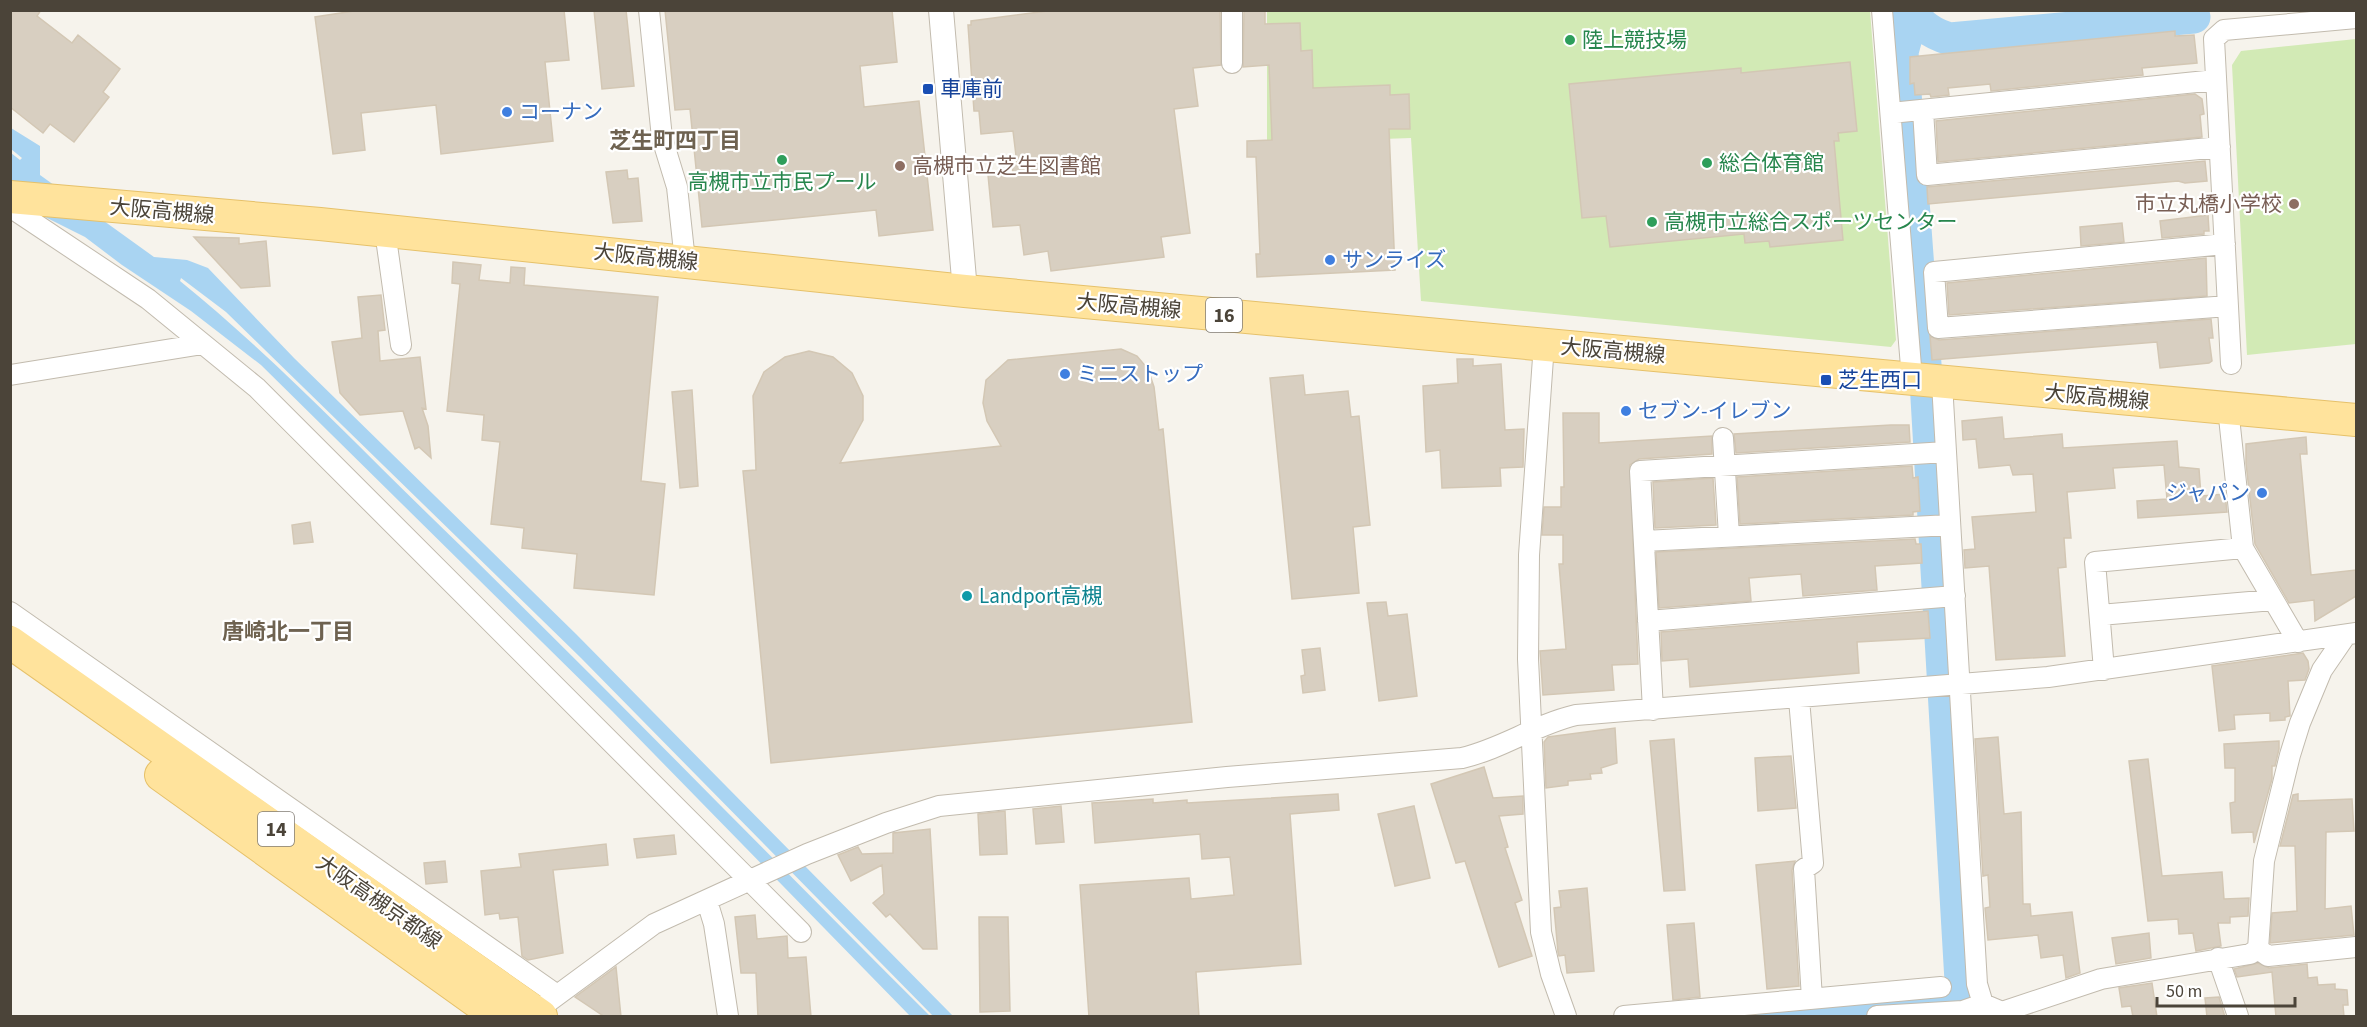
<svg xmlns="http://www.w3.org/2000/svg" width="2367" height="1027" font-family="'Source Sans 3','Noto Sans JP',sans-serif">
<style>
.green{fill:#d2eab5}
.water{fill:#a9d4f2}
.lines{fill:none;stroke-linecap:round;stroke-linejoin:round}
.river{stroke:#a9d4f2;stroke-width:33}
.building{fill:#d8cfc1;stroke:#d3c7b4;stroke-width:1.5}
.minor-casing{stroke:#c2bbae;stroke-width:22}
.tertiary-casing{stroke:#c2bbae;stroke-width:26}
.primary-casing{stroke:#e6c16a;stroke-width:34}
.minor{stroke:#fff;stroke-width:20}
.tertiary{stroke:#fff;stroke-width:24}
.primary{stroke:#ffe39c;stroke-width:32}
.leisure-dot{fill:#2e9e5b;stroke:#fff;stroke-width:2}
.transit-dot{fill:#1a4fb4;stroke:#fff;stroke-width:2}
.shop-dot{fill:#3f7fe0;stroke:#fff;stroke-width:2}
.education-dot{fill:#8d6e63;stroke:#fff;stroke-width:2}
.culture-dot{fill:#0f9aa8;stroke:#fff;stroke-width:2}
.labels{text-anchor:middle;stroke-width:4.5;stroke-linejoin:round;paint-order:stroke}
.shield{fill:#fff;stroke:#817c74;stroke-width:1.5}
.shield-label{font-size:20px;font-weight:bold;fill:#4b4439}
.leisure-label{font-size:21px;fill:#27864d;stroke:#fff;text-anchor:start}
.transit-label{font-size:21px;fill:#164399;stroke:#fff;text-anchor:start}
.shop-label{font-size:21px;fill:#366cbe;stroke:#fff;text-anchor:start}
.education-label{font-size:21px;fill:#785e54;stroke:#fff;text-anchor:start}
.street-label{font-size:21px;fill:#4b4439;stroke:#fff}
.culture-label{font-size:21px;fill:#0d838f;stroke:#fff;text-anchor:start}
.neighbourhood-label{font-size:22px;font-weight:bold;fill:#6e6250;stroke:#fff}
</style>
<rect width="100%" height="100%" fill="#f6f3ec"/>
<path class="green" d="M1267,11H1870L1896,340L1891,347L1421,301L1411,138L1267,143Z
M2356,39V344L2247,355L2232,65L2241,51Z"/>
<path class="water" d="M11,128L40,146V175L154,257L187,260L208,268L294,358L576,634L953,1016H933L581,658L226,312L181,278L180,281C269,353 348,436 430,516C599,680 763,850 930,1016H910L612,711L261,365L191,311L122,265L85,237L45,217L11,190V153L20,160L22,158L11,149Z"/>
<g class="lines">
<path class="river" d="M1912,10C1919,26 1933,34 1950,39L2194,17
M1739,1016L1962,998L1925,364L1902,52L1910,23L1909,10"/>
</g>
<path class="building" d="M10,10H41L37,16L72,43L78,35L120,69L103,92L109,97L74,142L50,124L43,133L10,107Z
M360,10H564L569,60L545,62L553,141L441,154L436,105L361,113L365,150L333,154L315,17Z
M594,10H626L634,86L602,89Z
M665,10H892L897,62L860,66L864,107L919,101L933,230L879,236L876,210L702,227L690,109L675,110Z
M1055,10H1220L1221,65L1193,68L1198,106L1174,109L1190,233L1161,237L1164,257L1051,271L1048,251L1024,255L1020,225L993,227L988,175L1013,173L1012,164H1017L1013,131L981,134L979,111H974L968,25H971V21Z
M1244,10H1265V24L1300,23L1301,51L1312,50L1313,88L1390,85V95L1409,94L1410,129H1389L1395,270L1257,277L1256,254H1260L1256,157H1247V141L1272,140L1269,65L1243,67Z
M2175,31V36L2194,35L2197,63L2142,68L2143,75L1991,91L1990,84L1948,88L1949,95L1931,97L1930,94L1915,95L1914,83L1910,84V57Z
M1850,62L1857,131L1838,133L1839,141H1834L1843,240L1770,247L1769,241L1745,243L1744,234L1610,247L1606,216L1582,218L1569,84L1741,68V73Z
M2195,94L2202,99L2204,114L2200,115L2202,137L1938,162L1936,121Z
M2205,161L2207,181L2185,183L2178,181L1928,204L1927,187Z
M627,170L628,179L638,178L642,221L613,223L606,172Z
M2208,215L2209,231H2204V234L2162,238L2160,221Z
M2122,223L2124,242L2081,246L2080,227Z
M194,237L239,238V244L266,241L270,286L241,288Z
M2206,258L2207,296L1949,315L1947,283Z
M453,262L481,265L479,280L510,283L511,267L525,268L524,285L658,297L641,481L665,484L654,595L574,588L577,554L522,548L524,528L491,524L500,442L482,440L484,415L447,411L460,284L452,283Z
M381,295L385,330L378,331L380,361L420,357L426,409L422,408L428,426L431,458L419,447L415,449L403,411L360,415L340,393L332,342L362,338L358,297Z
M2211,319L2213,338H2209L2212,361L2209,363L2160,368L2157,342L1932,360L1930,336L1939,340Z
M1121,349L1137,356L1148,369L1154,387L1159,430L1163,429L1192,722L771,763L743,471L756,470L753,396L764,372L785,357L809,351L833,357L852,373L863,396V420L840,463L1001,446L987,421L983,403L986,380L1008,360Z
M1457,359H1473V366L1501,364L1505,430L1524,429L1523,467L1500,468L1501,486L1442,488L1440,450L1426,452L1423,386L1458,383Z
M1303,375L1305,395L1348,391L1351,417L1359,416L1370,525L1353,527L1359,593L1292,599L1270,378Z
M692,390L698,486L680,488L672,392Z
M1563,413H1599V443L1712,436V454L1639,459L1630,465L1638,664L1612,665L1614,690L1543,695L1540,651L1566,649L1559,564H1563V535H1542L1544,507H1561V487H1564Z
M2002,417L2004,439L2062,434L2063,448L2177,441L2179,467L2199,469L2201,496L2225,494L2227,512L2138,518L2137,501L2167,499L2164,465L2113,468L2115,488L2067,492L2071,538H2064L2066,567L2058,568L2065,656L1996,660L1989,566L1965,568L1964,550L1975,549L1972,517L2036,512L2033,474L2013,475L2010,465L1979,468L1976,439L1963,440L1962,421Z
M1891,425H1909L1910,442L1736,453L1734,434Z
M2306,437L2307,454H2300L2311,575L2356,570V596L2315,621L2314,600L2289,603L2255,544L2246,463V444Z
M1912,466L1913,478L1918,477L1920,511L1913,512V515L1740,524L1737,477Z
M1713,478L1716,525L1655,528L1653,482Z
M310,522L313,542L294,544L292,525Z
M1915,539L1916,544H1921L1922,563L1875,566L1877,590L1803,596L1801,574L1749,578L1751,601L1659,608L1656,552Z
M1386,602L1388,616L1407,614L1417,696L1379,701L1367,603Z
M1928,611L1930,638L1857,642L1859,673L1690,687L1688,659L1662,661L1661,632Z
M1320,648L1325,690L1303,693L1301,676L1305,675L1302,650Z
M2303,653L2308,661L2309,669L2305,680L2288,681L2290,716L2285,717V720L2270,721V713L2234,715L2235,729L2219,731L2212,666Z
M1615,728L1617,763L1601,768L1602,773L1590,774L1591,779L1568,781V785L1546,788L1544,742L1548,737Z
M1998,737L2004,814L2021,812L2023,904H2030L2031,916L2072,912L2080,973L2066,978L2063,955L2041,958L2038,935L1988,940L1985,908L1990,907L1988,875L1983,876L1975,739Z
M1674,739L1685,890L1664,891L1650,741Z
M2279,741V749L2275,766H2272V779L2254,843L2253,832L2232,833L2230,803L2235,802V768H2225L2224,744Z
M1791,756L1796,808L1758,811L1755,758Z
M2148,759L2162,876L2222,872L2224,899L2249,898L2248,916L2230,917V923H2218L2221,946L2196,951L2193,933L2179,934L2178,919L2148,921L2129,761Z
M1484,767L1493,798L1523,796V814L1499,816L1508,847L1505,848L1522,900L1515,903L1532,956L1499,967L1465,861L1456,863L1431,784Z
M1338,794L1339,810L1290,814L1301,964L1196,972L1199,1017H1089L1080,885L1189,878L1191,899L1234,895L1230,857L1202,859L1200,834L1095,843L1092,803L1153,799V803L1187,800V803Z
M2298,794V801L2352,799L2354,831L2326,832L2325,909L2351,906L2354,935L2270,943L2272,913L2297,911L2295,846H2280L2293,795Z
M1061,806L1064,842L1036,844L1033,809Z
M1414,806L1430,878L1395,886L1378,814Z
M1005,811L1007,854L980,855L978,814Z
M930,829L937,949H923L890,914L886,917L873,903L884,894L882,865L851,881L838,855L858,847L862,854L893,853V833Z
M674,835L676,854L637,858L634,839Z
M606,844L608,865L553,870L563,953L528,960L522,956L518,917L500,919L499,913L485,915L481,871L521,867L519,854Z
M445,861L447,882L426,884L424,863Z
M1795,861L1792,870L1799,986L1767,989L1756,865Z
M1587,888L1594,971L1567,973L1565,955L1559,956L1558,952L1554,908L1561,907L1559,891Z
M755,915L757,939L787,936L788,958L806,957L811,1017H758L756,973H741L735,917Z
M979,917H1008L1010,1011L980,1012Z
M1694,923L1700,997L1673,1000L1667,925Z
M2149,933L2151,958L2116,964L2112,938Z
M2258,963L2269,968L2307,964L2308,978L2317,977L2318,985L2335,984V989L2347,990L2348,1005H2343L2344,1017H2276L2272,972L2237,977L2234,969Z
M616,967L621,1017H605L575,997Z
M2152,983L2157,1017H2133L2131,1006L2122,1007L2119,988Z
M2219,997L2225,1017H2207L2205,998Z"/>
<g class="lines">
<g class="minor-casing">
<path id="minor" d="M649,10L662,138L677,187L685,261
M1232,10V63
M1882,10L1912,379
M1923,110L1927,175L2220,147
M1891,113L2216,80
M10,207L148,299L257,388L801,932
M385,231L401,345
M2225,244L1934,272L1938,328L2228,306
M1544,344L1529,555L1528,659L1541,932L1551,974L1566,1016
M2231,364L2214,39L2224,30L2356,18
M10,375L203,344
M1942,383L1977,984L1983,1004L2002,1012L2101,979L2250,954L2258,949L2264,861L2290,755L2300,723L2322,670L2346,635
M2228,408L2243,548L2298,642
M1723,438L1729,536
M1644,541L1950,525
M10,612L557,995
M2100,615L2273,600
M1648,621L1955,596
M2104,670L2095,562L2243,548
M1799,699L1813,863L1804,869L1812,999
M1653,710L1640,471L1946,452
M707,901L714,924L728,1016
M2258,949L2268,956L2356,947
M2218,958L2238,1016
M529,1016L654,924L807,854L886,823L939,806L1227,777L1462,758C1504,748 1534,725 1576,715L2048,677L2356,633
M1624,1016L1941,987
M1877,1016L1963,1011L1983,1004"/>
</g>
<g class="tertiary-casing">
<path id="tertiary" d="M941,10L965,291"/>
</g>
<g class="primary-casing">
<path id="primary" d="M10,197L320,224L965,291L2356,420
M10,642L541,1016
M161,775L497,1016"/>
</g>
<use href="#minor" class="minor"/>
<use href="#tertiary" class="tertiary"/>
<use href="#primary" class="primary"/>
</g>
<g class="leisure-dot">
<circle cx="1570" cy="40" r="6"/>
<circle cx="782" cy="160" r="6"/>
<circle cx="1707" cy="163" r="6"/>
<circle cx="1652" cy="222" r="6"/>
</g>
<g class="transit-dot">
<rect x="922" y="83" width="12" height="12" rx="3"/>
<rect x="1820" y="374" width="12" height="12" rx="3"/>
</g>
<g class="shop-dot">
<circle cx="507" cy="112" r="6"/>
<circle cx="1330" cy="260" r="6"/>
<circle cx="1065" cy="374" r="6"/>
<circle cx="1626" cy="411" r="6"/>
<circle cx="2262" cy="493" r="6"/>
</g>
<g class="education-dot">
<circle cx="900" cy="166" r="6"/>
<circle cx="2294" cy="204" r="6"/>
</g>
<circle class="culture-dot" cx="967" cy="596" r="6"/>
<g class="labels">
<g class="shield">
<rect x="1206" y="298" width="36" height="34" rx="4.5"/>
<rect x="258" y="812" width="36" height="34" rx="4.5"/>
</g>
<g class="shield-label">
<text x="1224" y="322">16</text>
<text x="276" y="836">14</text>
</g>
<g class="leisure-label">
<text x="1582" y="47">陸上競技場</text>
<text x="1719" y="170">総合体育館</text>
<text x="782" y="189" text-anchor="middle">高槻市立市民プール</text>
<text x="1664" y="229">高槻市立総合スポーツセンター</text>
</g>
<g class="transit-label">
<text x="940" y="96">車庫前</text>
<text x="1838" y="387">芝生西口</text>
</g>
<g class="shop-label">
<text x="519" y="119">コーナン</text>
<text x="1342" y="267">サンライズ</text>
<text x="1077" y="381">ミニストップ</text>
<text x="1638" y="418">セブン-イレブン</text>
<text x="2250" y="500" text-anchor="end">ジャパン</text>
</g>
<g class="education-label">
<text x="912" y="173">高槻市立芝生図書館</text>
<text x="2282" y="211" text-anchor="end">市立丸橋小学校</text>
</g>
<g class="street-label">
<text transform="translate(162 211) rotate(5)" y="7">大阪高槻線</text>
<text transform="translate(646 257) rotate(6)" y="7">大阪高槻線</text>
<text transform="translate(1129 306) rotate(5)" y="7">大阪高槻線</text>
<text transform="translate(1613 351) rotate(5)" y="7">大阪高槻線</text>
<text transform="translate(2097 397) rotate(5)" y="7">大阪高槻線</text>
<text transform="translate(379 902) rotate(35)" y="7">大阪高槻京都線</text>
</g>
<g class="culture-label">
<text x="979" y="603">Landport高槻</text>
</g>
<g class="neighbourhood-label">
<text x="675" y="148">芝生町四丁目</text>
<text x="288" y="639">唐崎北一丁目</text>
</g>
</g>
<rect width="2367" height="1027" fill="none" stroke="#4b4439" stroke-width="24"/>
<path d="M2157 997v9h138v-9" fill="none" stroke="#4b4439" stroke-width="3"/>
<text x="2166" y="997" font-size="18" fill="#4b4439" stroke="#ffffff" stroke-width="4.5" paint-order="stroke">50 m</text>
</svg>
